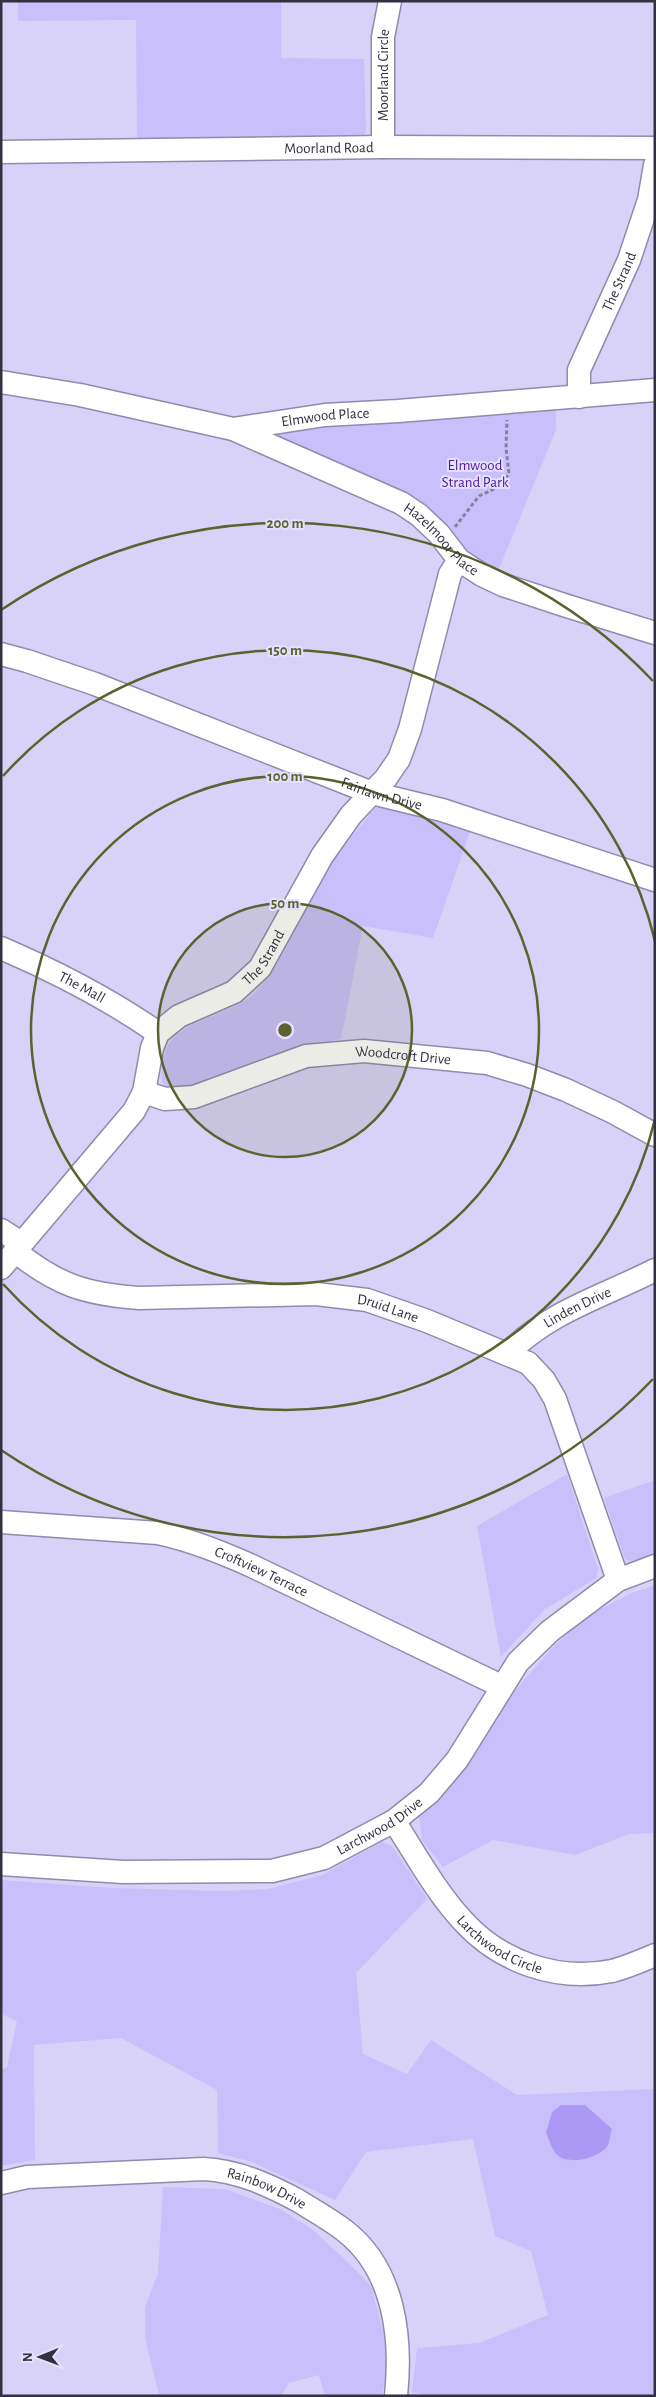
<svg xmlns="http://www.w3.org/2000/svg" width="656" height="2397" font-family="'Alegreya Sans',sans-serif">
<style>
.green{fill:#c9bffa}
.water{fill:#ac99f5}
.lines{fill:none;stroke-linecap:round;stroke-linejoin:round}
.minor-casing{stroke:#908aad;stroke-width:25}
.path{stroke:#86829d;stroke-width:3;stroke-dasharray:4 2.5;stroke-linecap:butt}
.minor{stroke:#fff;stroke-width:22}
.ring{fill:none;stroke:#5d612e;stroke-width:2.5}
.labels{text-anchor:middle;stroke-width:4;stroke-linejoin:round;paint-order:stroke}
.street-label{font-size:15px;fill:#33303f;stroke:#e5e0ff}
.park-label{font-size:15px;fill:#4e19a0;stroke:#e5e0ff}
.centre{fill:#5d612e;stroke:#e5e0ff;stroke-width:2.5}
.ring-label{font-size:15px;text-anchor:middle;font-weight:bold;fill:#5d612e;stroke:#e5e0ff;stroke-width:4;stroke-linejoin:round;paint-order:stroke}
</style>
<rect width="100%" height="100%" fill="#d8d2f8"/>
<path class="green" d="M18,1H281V58L364,59L366,130L364,136L359,138L137,139L136,20L18,21Z
M556,410V430L498,571L478,559L460,545L265,435L267,430Z
M387,806L470,832L433,938L363,926L341,1039L299,1047L202,1084L184,1088L164,1086C160,1078 161,1073 162,1064C167,1020 218,1021 250,997C278,974 305,908 324,874C337,851 359,830 375,808Z
M567,1474L598,1569L596,1578L544,1610L501,1657L477,1526Z
M655,1480V1554L632,1562L625,1559L604,1498Z
M655,1585V1833L629,1834L575,1855L493,1840L443,1867L422,1840L419,1814L460,1773L514,1692L552,1648L585,1617L632,1593Z
M382,1842L392,1846L427,1899L356,1973L363,2054L407,2074L431,2040L517,2095L655,2089V2396H427L412,2392L417,2348L479,2343L548,2315L531,2251L495,2236L473,2139L366,2152L335,2200L252,2162L218,2153L217,2090L121,2038L34,2045L35,2160L1,2166V2070L7,2067L17,2021L1,2014V1880L112,1888L224,1891L268,1889L322,1875Z
M163,2187L225,2189L280,2209L312,2229L352,2266L371,2286L384,2335L386,2378L381,2396H325L319,2375L289,2383L281,2396H159L145,2338V2307L158,2273Z"/>
<path class="water" d="M561,2105H585L612,2129C610,2134 610,2141 608,2145C600,2158 569,2166 557,2155C552,2150 549,2139 546,2133L552,2112Z"/>
<g class="lines">
<g class="minor-casing">
<g id="minor">
<path id="s1" d="M383,147V37L390,1"/>
<path id="s2" d="M1,152L383,147L655,148"/>
<path id="s3" d="M1,382L80,395L233,429L325,415L398,411L655,390"/>
<path id="s4" d="M579,397V370L629,260L649,200L655,165"/>
<path id="s5" d="M233,429L401,503L419,515L439,534L459,560L482,575L503,585L567,606L655,633"/>
<path id="s6" d="M1,654L27,661L95,684L372,793L442,810L655,880"/>
<path id="s7" d="M1,948C57,972 109,999 158,1033"/>
<path id="s8" d="M144,1092L165,1099L194,1097L306,1056L364,1051L487,1063L527,1075L566,1090L613,1112L655,1135"/>
<path d="M1,1230L21,1243"/>
<path id="s9" d="M15,1251C57,1285 85,1294 139,1298L316,1294L367,1300L427,1321L528,1363L544,1380L555,1399L618,1580"/>
<path id="s10" d="M1,1268L134,1111L144,1092L152,1048L158,1033L179,1016L234,992L260,968L322,856L351,815L386,778L399,759L410,729L450,574L459,560"/>
<path id="s11" d="M507,1354C550,1311 602,1297 655,1270"/>
<path id="s12" d="M1,1522L158,1533C191,1540 221,1552 252,1566L501,1686"/>
<path id="s13" d="M394,1821C416,1855 436,1892 463,1921C500,1962 557,1982 612,1971C627,1967 641,1961 655,1955"/>
<path id="s14" d="M1,1864L123,1872L272,1871L324,1858L394,1821L429,1793L457,1760L518,1662L550,1631L618,1580L655,1566"/>
<path id="s15" d="M1,2183L27,2177L204,2169C238,2171 267,2184 297,2200C313,2210 331,2220 345,2231C395,2270 402,2338 396,2396"/>
</g>
</g>
<path class="path" d="M455,527L479,496L496,488L509,474L506,448L507,420"/>
<use href="#minor" class="minor"/>
</g>
<circle cx="285" cy="1030" r="127" fill="#5d612e" fill-opacity=".12"/>
<g class="ring">
<circle cx="285" cy="1030" r="127"/>
<circle cx="285" cy="1030" r="254"/>
<path d="M655 1119A380 380 0 0 1 3 1284M3 776A380 380 0 0 1 655 941"/>
<path d="M653 1379A507 507 0 0 1 1 1450M1 610A507 507 0 0 1 653 681"/>
</g>
<g class="labels">
<g class="street-label">
<text dy="5" stroke="none"><textPath href="#s1" startOffset="72">Moorland Circle</textPath></text>
<text dy="5" stroke="none"><textPath href="#s2" startOffset="328">Moorland Road</textPath></text>
<text dy="5" stroke="none"><textPath href="#s4" startOffset="124">The Strand</textPath></text>
<text dy="5" stroke="none"><textPath href="#s3" startOffset="330">Elmwood Place</textPath></text>
<text dy="5" stroke="none"><textPath href="#s5" startOffset="238">Hazelmoor Place</textPath></text>
<text dy="5" stroke="none"><textPath href="#s6" startOffset="406">Fairlawn Drive</textPath></text>
<text dy="5" stroke="none"><textPath href="#s10" startOffset="421">The Strand</textPath></text>
<text dy="5" stroke="none"><textPath href="#s7" startOffset="90">The Mall</textPath></text>
<text dy="5" stroke="none"><textPath href="#s8" startOffset="268">Woodcroft Drive</textPath></text>
<text dy="5" stroke="none"><textPath href="#s11" startOffset="85">Linden Drive</textPath></text>
<text dy="5" stroke="none"><textPath href="#s9" startOffset="386">Druid Lane</textPath></text>
<text dy="5" stroke="none"><textPath href="#s12" startOffset="268">Croftview Terrace</textPath></text>
<text dy="5" stroke="none"><textPath href="#s14" startOffset="389">Larchwood Drive</textPath></text>
<text dy="5" stroke="none"><textPath href="#s13" startOffset="166">Larchwood Circle</textPath></text>
<text dy="5" stroke="none"><textPath href="#s15" startOffset="270">Rainbow Drive</textPath></text>
</g>
<g class="park-label">
<text x="475" y="470">Elmwood<tspan x="475" dy="17">Strand Park</tspan></text>
</g>
</g>
<circle cx="285" cy="1030" r="8" class="centre"/>
<g class="ring-label">
<text x="285" y="528">200 m</text>
<text x="285" y="655">150 m</text>
<text x="285" y="781">100 m</text>
<text x="285" y="908">50 m</text>
</g>
<rect width="656" height="2397" fill="none" stroke="#33303f" stroke-width="5"/>
<g transform="translate(40 2357) rotate(269)" stroke="#e5e0ff" stroke-width="4" paint-order="stroke">
<path d="M0-4L9 19L0 12L-9 19Z" fill="#33303f"/>
<text y="-8" font-size="14" font-weight="bold" text-anchor="middle" fill="#33303f">N</text>
</g>
</svg>
